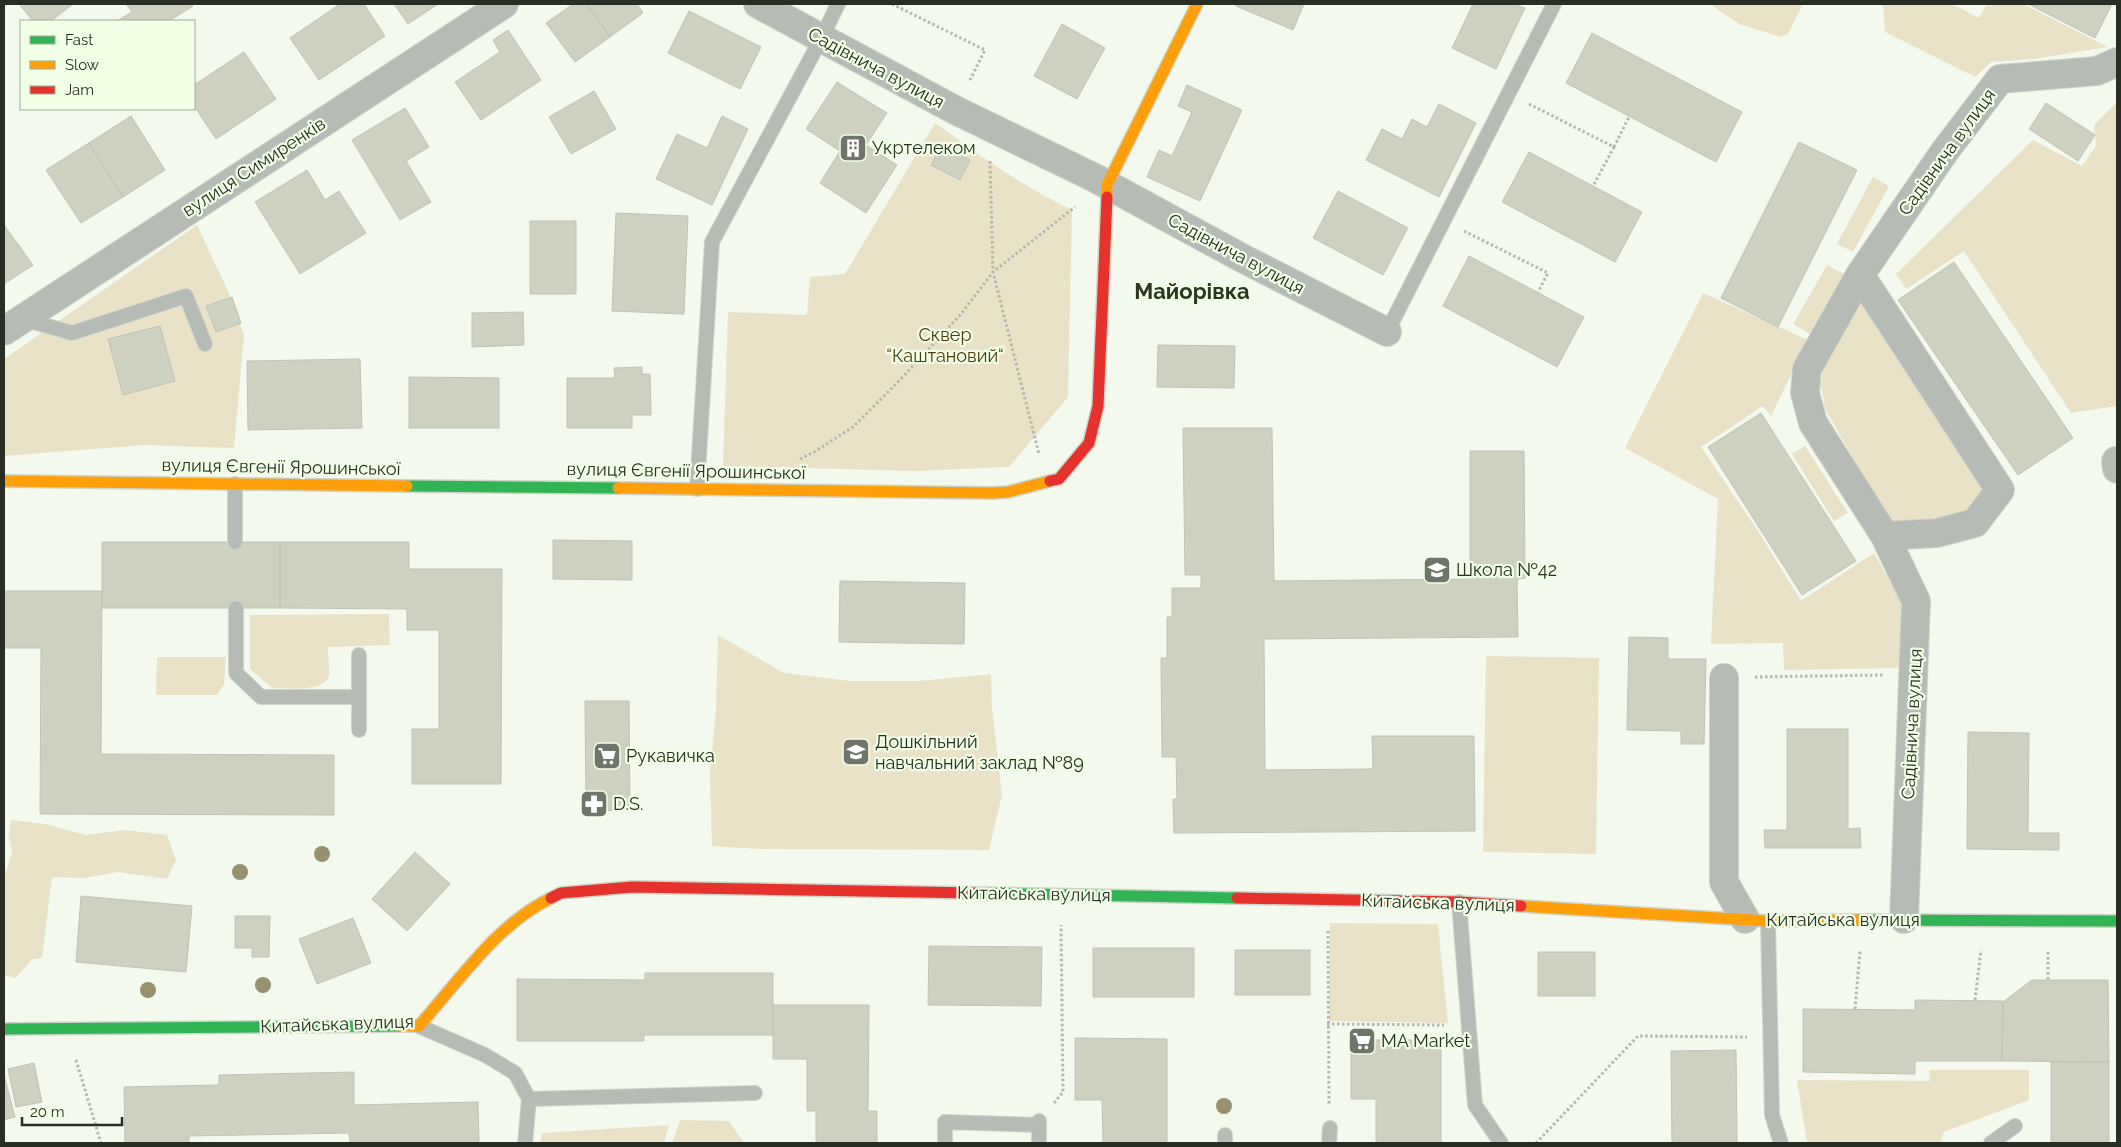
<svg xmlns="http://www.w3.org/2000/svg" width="2121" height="1147" font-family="Raleway,sans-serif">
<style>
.green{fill:#eae2c7}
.building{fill:#ced1bf;stroke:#c0c3b8}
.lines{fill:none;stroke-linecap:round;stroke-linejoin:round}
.lane-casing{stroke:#ced4c9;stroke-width:16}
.street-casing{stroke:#ced4c9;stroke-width:30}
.fast-casing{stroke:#ced4c9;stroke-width:14}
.slow-casing{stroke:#ced4c9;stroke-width:14}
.jam-casing{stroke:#ced4c9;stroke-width:14}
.path{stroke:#b4b8b2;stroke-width:3;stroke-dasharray:2.5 2.5;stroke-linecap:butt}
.lane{stroke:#b7bbb6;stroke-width:14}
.street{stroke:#b7bbb6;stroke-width:28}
.fast{stroke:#30b455;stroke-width:11}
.slow{stroke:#ff9f0a;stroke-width:11}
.jam{stroke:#e5322d;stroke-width:11}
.tree{fill:#989170}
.labels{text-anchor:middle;stroke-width:4.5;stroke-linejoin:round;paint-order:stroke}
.street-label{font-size:18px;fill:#282e23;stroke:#f2ffe7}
.poi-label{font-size:18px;fill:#282e23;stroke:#f2ffe7;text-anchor:start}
.park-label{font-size:18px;fill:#4e3c0a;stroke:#f2ffe7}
.district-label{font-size:22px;font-weight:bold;fill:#2b3720;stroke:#f2ffe7}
</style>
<rect width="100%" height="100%" fill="#f3f9ed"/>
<path class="green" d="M1710,4H1803L1788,34L1781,37L1739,24Z
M1883,4H1952L1979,18L1987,4H2023L2108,47L2034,59L1991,62L1975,77L1885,32Z
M2117,102V406L2071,413L1964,251L1906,289L1896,274L2033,140L2082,166L2096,146L2094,125Z
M935,123C979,155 1023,187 1072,210L1068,397L1009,467L916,471L723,466L728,312L807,315L810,277L845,274Z
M1873,177L1889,186L1853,252L1837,244Z
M197,225L228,291L244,335L234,448L144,445L4,456V359Z
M1827,265L1844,274L1810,334L1793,324Z
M1862,288L1996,490L1973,520L1893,527L1825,409L1821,385L1823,367Z
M1703,293L1808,340L1771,416L1763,406L1701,447L1758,531L1801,601L1874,553L1906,610L1902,668L1784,670L1783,643L1711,644L1718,499L1625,448Z
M1805,446L1848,513L1834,521L1792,454Z
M389,614L390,645L328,647C328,656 330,666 329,675C326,693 285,688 272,688L250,669V615Z
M718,635L784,673L850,681H919L991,674L992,707L1002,795L989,850L760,849L712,846L710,773L716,710Z
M1486,656L1599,658L1596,854L1483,852Z
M157,657H226L224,684L217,695H156Z
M11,820L45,824L86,835L125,830L167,835L176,860L167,879L118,872L85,878L52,877L42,958L33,959L15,978L4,975V873L6,872L12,853L9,836Z
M1330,923L1438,924L1448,1023L1329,1021Z
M1929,1070H2029V1100L1944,1132L1940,1143H1807L1797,1080L1930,1081Z
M680,1120L729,1121L744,1143H672Z
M669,1125L664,1143H540L542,1133Z"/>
<path class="building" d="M19,4H73L51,21H33Z
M126,4H191L193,6L169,21H117L132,12Z
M340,4H364L385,36L319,80L290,38Z
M394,4H438L408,24Z
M573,4H587L610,37L575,62L546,23Z
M587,4H637L643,13L610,37Z
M1237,4H1304L1293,30L1236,6Z
M1473,4H1515L1525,8L1496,69L1452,48Z
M2028,4H2112L2095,38Z
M689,11L761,47L740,89L668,53Z
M1062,24L1105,48L1077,99L1034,76Z
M508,30L541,80L481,120L455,82L500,52L493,40Z
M1592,33L1742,112L1716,162L1566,83Z
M244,52L276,99L216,139L194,106V85Z
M837,82L887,113L866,145L897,165L866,213L820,183L840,151L806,129Z
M1187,85L1242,110L1200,201L1147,177L1159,150L1172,156L1192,112L1178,106Z
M594,91L616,129L571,154L549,117Z
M2046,103L2095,135L2078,161L2029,129Z
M1439,104L1476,123L1439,197L1366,160L1382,129L1402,139L1412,119L1427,127Z
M405,108L429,147L406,161L431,202L400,220L352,140Z
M131,116L165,170L123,197L89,143Z
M722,116L748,129L712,205L656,179L677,134L707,148Z
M1799,142L1857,170L1778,327L1721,298Z
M89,143L123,197L81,223L46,170Z
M941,146L970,160L960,180L931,165Z
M1529,152L1642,212L1615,262L1502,202Z
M307,170L325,200L339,191L366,233L300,274L255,202Z
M1338,191L1408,228L1383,275L1313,238Z
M616,213L688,216L684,314L612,311Z
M530,221H576V294H530Z
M4,225L33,265L4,284Z
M1469,256L1584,317L1557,367L1443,306Z
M1954,262L2073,438L2018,475L1898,300Z
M232,297L241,323L216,332L206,306Z
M523,312L524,345L472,347V313Z
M160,326L175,381L123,395L108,339Z
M1158,345L1235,346L1234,388L1157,387Z
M360,359L362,428L248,430L247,361Z
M642,367V374H650L651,415H632V428H567V378H615L614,368Z
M409,377L499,378V428H409Z
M1761,413L1856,561L1802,595L1708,447Z
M1183,428H1272L1274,581L1470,579V451H1524L1525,578L1517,579L1518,637L1264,639L1265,770L1373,769L1372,736H1474L1475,831L1174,833L1173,799H1177L1176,757H1162L1161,658H1167V617H1172V588H1201V575H1185Z
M553,540L632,541V580L553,579Z
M102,542H280V608H102Z
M280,542H409V569H502L501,784H412V729H439V630H407V609L280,608Z
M840,581L965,583L964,644L839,642Z
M4,591H102L101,754L334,755V815L40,814L41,648H4Z
M1629,637L1668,638V659H1706L1704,744H1681V731L1627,730Z
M585,701H629L630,810L586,811Z
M1787,729H1848V829L1860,828L1861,848H1765L1764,830H1787Z
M1968,732L2029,733L2028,833H2059V850L1967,849Z
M415,852L450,884L407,931L372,899Z
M81,896L192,906L186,972L76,962Z
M235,916H270L269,957H252V948H235Z
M353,918L371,963L317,984L299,939Z
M929,946L1042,947L1041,1006L928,1005Z
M1093,948H1194V997H1093Z
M1235,950H1310V995H1235Z
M1538,952H1595V996H1538Z
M645,973H773V1035H644V1041H517V979L645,980Z
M2032,980H2108L2109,1062L2002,1061L2003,1002Z
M1915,1000L2003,1001L2002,1061H1915V1074L1803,1072V1009L1915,1010Z
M773,1005H869L868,1111H877V1143H816V1111H807V1059H773Z
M1075,1038L1167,1039V1143H1103L1102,1100H1075Z
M1351,1040H1441V1143H1376V1099H1351Z
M1736,1050L1737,1143H1672L1671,1051Z
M2051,1062H2109V1143H2051Z
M34,1063L42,1102L16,1107L8,1069Z
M354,1072V1105L478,1102L479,1143H350L349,1133L189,1136V1143H125L124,1087L219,1085V1075Z
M4,1075L15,1117L4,1120Z"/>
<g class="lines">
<g class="lane-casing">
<path id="lane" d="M23,319L72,333L186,296L205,344
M1387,332L1554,4
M235,484V542
M697,489L712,242L821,39L838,4
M236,608V673L261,697H359V730
M359,655V697
M1459,902L1475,1105L1501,1143
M1768,921L1772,1115L1781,1143
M419,1026L485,1055L515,1073L529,1099L525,1143
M529,1099L755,1093
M1225,1135V1143
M945,1143V1122L1039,1125
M1039,1143V1121
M1329,1143L1330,1128
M1991,1143L2015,1126"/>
</g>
<g class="street-casing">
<path id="street" d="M758,4L955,110L1095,178L1242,258L1387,332
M1860,275L2000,490L1975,523L1937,533L1885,536
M4,331L504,4
M2116,461L2117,469
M1724,678V882L1745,919
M1904,919L1916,601L1885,536L1813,423L1805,393L1807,369L1860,275L1945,151L2000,79L2097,71L2117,62"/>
</g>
<g class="fast-casing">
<path id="fast" d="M407,486L618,488
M974,893L1237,898
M1858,920L2117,921
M4,1029L400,1026"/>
</g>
<g class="slow-casing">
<path id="slow" d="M1107,197V185L1197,4
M4,481L407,486
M618,488L993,493L1008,492L1050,481
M1521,906L1768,921L1858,920
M400,1026H419C459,981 496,925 551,898"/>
</g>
<g class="jam-casing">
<path id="jam" d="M1050,481L1059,479L1089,443L1098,406L1107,197
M551,898L561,893L632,887L974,893
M1237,898L1459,902L1521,906"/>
</g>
<path class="path" d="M892,4L985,50L969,82
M1529,104L1614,147L1593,186
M1614,147L1629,117
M990,161L993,272L1039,454
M1464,231L1548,273L1538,292
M800,459L814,452L853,427L900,380L961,314L993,272L1075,207
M1755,677L1883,675
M1328,931L1329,1105
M2048,952V980
M1975,1000L1981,950
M1855,1009L1860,951
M1327,1024L1444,1025
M76,1060L101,1143
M1054,1103L1063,1092L1061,925
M1536,1143L1638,1036L1747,1037"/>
<use href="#lane" class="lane"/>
<use href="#street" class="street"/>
<use href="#fast" class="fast"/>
<use href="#slow" class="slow"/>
<use href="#jam" class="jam"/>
</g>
<g class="tree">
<circle cx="322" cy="854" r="8"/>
<circle cx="240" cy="872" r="8"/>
<circle cx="263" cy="985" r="8"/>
<circle cx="148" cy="990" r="8"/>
<circle cx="1224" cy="1106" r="8"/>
</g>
<defs>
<g id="building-square" transform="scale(1.4375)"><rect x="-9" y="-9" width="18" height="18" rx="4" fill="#6f756a" stroke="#f2ffe7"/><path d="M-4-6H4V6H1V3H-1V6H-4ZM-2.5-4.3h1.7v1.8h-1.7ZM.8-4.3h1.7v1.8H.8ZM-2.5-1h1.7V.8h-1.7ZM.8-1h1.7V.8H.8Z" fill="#fff"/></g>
<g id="school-square" transform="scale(1.4375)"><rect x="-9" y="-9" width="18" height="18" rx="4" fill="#6f756a" stroke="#f2ffe7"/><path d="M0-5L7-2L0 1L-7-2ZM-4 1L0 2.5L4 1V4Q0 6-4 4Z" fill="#fff"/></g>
<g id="supermarket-square" transform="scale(1.4375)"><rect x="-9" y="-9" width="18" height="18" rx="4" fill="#6f756a" stroke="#f2ffe7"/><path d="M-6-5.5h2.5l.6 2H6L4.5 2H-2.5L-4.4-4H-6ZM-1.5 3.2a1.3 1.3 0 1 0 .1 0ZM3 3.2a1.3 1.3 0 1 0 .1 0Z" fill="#fff"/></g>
<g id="pharmacy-square" transform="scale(1.4375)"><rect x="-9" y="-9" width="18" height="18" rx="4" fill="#6f756a" stroke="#f2ffe7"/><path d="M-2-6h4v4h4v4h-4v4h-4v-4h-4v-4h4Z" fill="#fff"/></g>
</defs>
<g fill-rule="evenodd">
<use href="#building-square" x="853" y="148"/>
<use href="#school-square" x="1437" y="570"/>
<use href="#school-square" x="856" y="752"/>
<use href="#supermarket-square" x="607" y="756"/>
<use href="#pharmacy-square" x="594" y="804"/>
<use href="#supermarket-square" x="1362" y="1041"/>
</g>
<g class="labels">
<g class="street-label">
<text transform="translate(876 68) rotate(28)" y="6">Садівнича вулиця</text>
<text transform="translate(1947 152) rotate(-54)" y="6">Садівнича вулиця</text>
<text transform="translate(254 167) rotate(-33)" y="6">вулиця Симиренків</text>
<text transform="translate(1236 254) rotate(28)" y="6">Садівнича вулиця</text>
<text transform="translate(281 467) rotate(1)" y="6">вулиця Євгенії Ярошинської</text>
<text transform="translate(686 471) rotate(1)" y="6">вулиця Євгенії Ярошинської</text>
<text transform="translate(1912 724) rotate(-87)" y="6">Садівнича вулиця</text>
<text transform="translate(1034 894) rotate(1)" y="6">Китайська вулиця</text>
<text transform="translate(1438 903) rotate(2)" y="6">Китайська вулиця</text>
<text x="1843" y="926">Китайська вулиця</text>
<text transform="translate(337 1024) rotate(-2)" y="6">Китайська вулиця</text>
</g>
<g class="poi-label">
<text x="872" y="154">Укртелеком</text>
<text x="1456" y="576">Школа №42</text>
<text x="875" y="748">Дошкільний<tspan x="875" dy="21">навчальний заклад №89</tspan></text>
<text x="626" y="762">Рукавичка</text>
<text x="613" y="810">D.S.</text>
<text x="1381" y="1047">MA Market</text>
</g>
<g class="park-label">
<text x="945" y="341">Сквер<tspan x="945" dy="21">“Каштановий“</tspan></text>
</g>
<g class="district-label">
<text x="1192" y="299">Майорівка</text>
</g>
</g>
<rect width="2121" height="1147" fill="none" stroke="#282e23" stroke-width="10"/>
<rect x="20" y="20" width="175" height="90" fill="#f2ffe7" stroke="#a1ab99"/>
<rect x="30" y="36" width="25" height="8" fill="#30b455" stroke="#a1ab99"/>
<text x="65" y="45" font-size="15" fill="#282e23">Fast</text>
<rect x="30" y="61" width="25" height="8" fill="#ff9f0a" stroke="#a1ab99"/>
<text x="65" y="70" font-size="15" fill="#282e23">Slow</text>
<rect x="30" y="86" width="25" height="8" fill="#e5322d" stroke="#a1ab99"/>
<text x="65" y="95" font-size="15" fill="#282e23">Jam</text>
<path d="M22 1117v8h100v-8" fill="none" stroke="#282e23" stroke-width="2.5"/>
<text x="30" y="1117" font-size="15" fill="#282e23" stroke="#f2ffe7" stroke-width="4" paint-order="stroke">20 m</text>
</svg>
